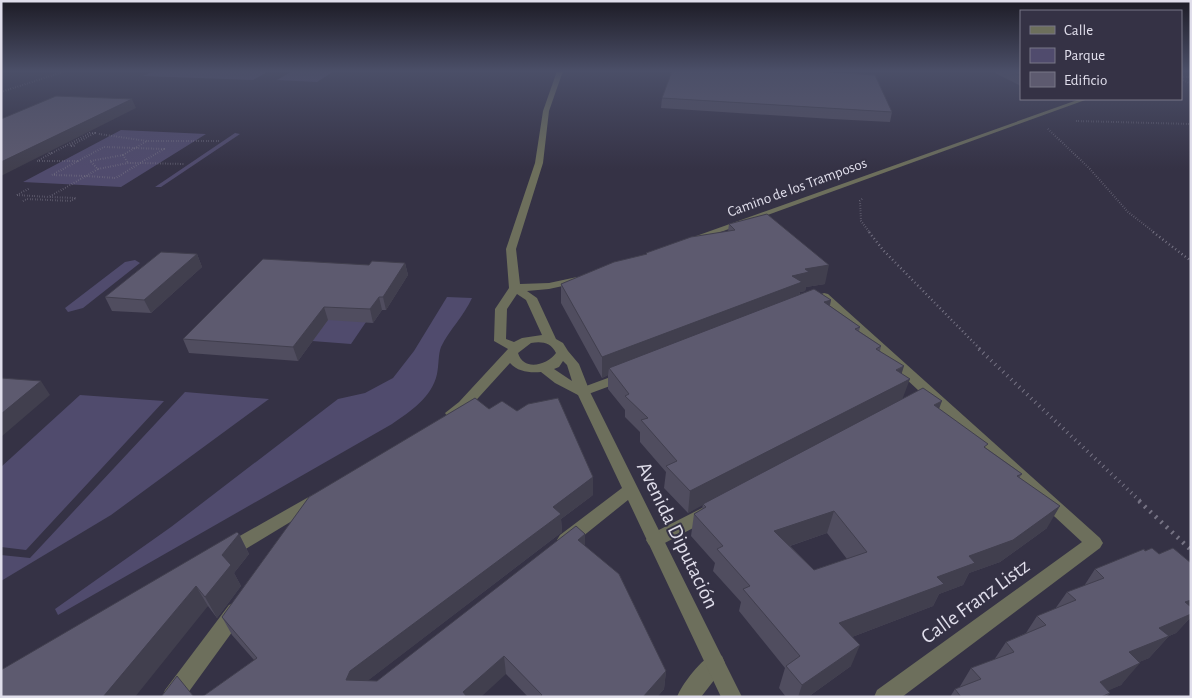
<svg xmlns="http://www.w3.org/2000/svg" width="1192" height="698" font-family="'Alegreya Sans',sans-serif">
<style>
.green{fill:#504b6d}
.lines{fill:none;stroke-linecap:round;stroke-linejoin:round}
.path-far3{stroke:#767384;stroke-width:2;stroke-dasharray:0.5 2;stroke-linecap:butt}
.path-far2{stroke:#767384;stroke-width:2.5;stroke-dasharray:1 3;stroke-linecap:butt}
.path-far1{stroke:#767384;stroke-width:4;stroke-dasharray:1 4.5;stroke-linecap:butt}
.path{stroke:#767384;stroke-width:4.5;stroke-dasharray:2 5.5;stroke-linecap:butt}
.minor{fill:#6d6f5c;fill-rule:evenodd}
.tertiary{fill:#6d6f5c;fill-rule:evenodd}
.wall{fill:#504d5f;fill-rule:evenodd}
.shaded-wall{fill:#413f4e}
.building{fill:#5d5a6f;stroke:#413f4e;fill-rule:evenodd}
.labels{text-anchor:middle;stroke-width:4;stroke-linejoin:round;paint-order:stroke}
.far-street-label{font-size:15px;fill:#e0deeb;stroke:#353245}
.near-street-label{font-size:21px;fill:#e0deeb;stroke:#353245}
</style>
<rect width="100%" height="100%" fill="#353245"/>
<path class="green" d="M154,71H269L253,80L143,76Z
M292,71H334L317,82L277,80Z
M121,130L206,134L121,187L23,182Z
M235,133L240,134L161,187H155Z
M135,260L140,263L83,308L68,312L65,308L125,262Z
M284,294L366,322L351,344L312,341Z
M447,297L472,298C464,316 449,330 441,347C438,355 439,365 437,374C432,397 411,411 392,424L58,615L55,609L171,527L338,399L365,393L393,378L414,351Z
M185,392L269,399L111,515L1,581V555L30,558Z
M80,395L164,401L26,550L1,547V467Z"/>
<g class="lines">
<path class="path-far3" d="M1181,77H1191
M1181,79L1191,84
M1,92L66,71
M1076,121L1191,124
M1048,129L1089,168L1128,212L1155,233
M99,134L147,141H219
M52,153L90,133H95L70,146H76
M123,155L128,163
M123,155L90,161L98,169L128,163
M123,155L135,148L164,149L140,163H128
M39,160L52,153H47
M37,161H78L52,175L86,176L98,169
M78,161L104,147L135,148L147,141
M17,195L49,197
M17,195L30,188
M862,199L860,201L861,221L870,233
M23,201L27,199L71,201L76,198L49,197L86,176L116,178L140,163L184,164"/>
<path class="path-far2" d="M869,232L883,250L981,350
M1153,232L1191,261"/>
<path class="path-far1" d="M979,349L1141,502"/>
<path class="path" d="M1139,501L1191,550"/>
<path class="minor" d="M824,293L828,294L1100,538L1103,543L1100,548L902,697H874L877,690L1082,542L822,301L816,302L810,299Z
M624,372L629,373L631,376L629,379L583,396L578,395L576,392L578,389Z
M706,506L712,508L714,513L712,518L661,545L655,547L649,545L646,540L649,535Z
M715,653L722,656L725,663L722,670L701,697H677C682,684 702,658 715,653Z"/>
<path class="tertiary" d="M557,71H563L549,111L543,163L516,249L520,284L549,283L577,277L582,280L581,282L549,289L527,291L537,298L556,339L563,343L568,351L579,364L590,392L742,697H721L628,500L572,545L566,547L560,545L557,540L560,535L622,488L578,395L555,383L541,372C530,373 518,372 510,363L469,408L452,418L447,416L445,413L459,402L508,349L494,341L495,309L509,288L506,249L535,163L543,111ZM517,294L526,300L542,335L522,338L514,342L506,339L507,309ZM531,343C541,341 551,342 556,353C547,365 524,372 518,353ZM563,361L567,365L572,381L554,369L559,367Z
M1080,99H1088L693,242H687L685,240Z
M314,494L320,496L322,500L320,504L234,556L228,558L222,556L219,551L222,546Z
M236,602L243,605L245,611L243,617L185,697H162L165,690L229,605Z"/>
</g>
<path class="wall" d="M991,71H1021V86Z
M662,98L892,112L890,122L832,119L661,108Z
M729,224L825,284L806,287L805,291L800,292V294L831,300L830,306L860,327L859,331L881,346L880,351L902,373V400L939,409L986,448L1022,474L1019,478L1047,528L1000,562L969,573L963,585L939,594L933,606L852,637L851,666L808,697H786L779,688L785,668L739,611L741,602L713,571L715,563L691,536L694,514L702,509L703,504L688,513L664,488L666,472L640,442V432L625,417V410L608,389V375L602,378L561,303V284L646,254V253L728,231ZM827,533L847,559L814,570L790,546Z
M197,254L202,267L151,313L112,311L105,297Z
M405,263L408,275L386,310H382L373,323L328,320L298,361L189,353L183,339L369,265Z
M593,495L561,519L562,532L367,681H377L585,546L666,671L664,689L657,697H528L506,674L202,697L254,660L232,635L222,617Z
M239,534L249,554L234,573L241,586L217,618L208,606L1,697Z
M1145,551L1159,554L1191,563V617L1176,633L1169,636L1149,658L1139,662L1121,685L1108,690L1110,693L1106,697H950L955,689L959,688L971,668L994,660L1006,642L1026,633L1037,616L1055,609L1067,592L1084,586L1095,569Z"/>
<path class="shaded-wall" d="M132,99L136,108L1,176V162Z
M197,254L202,267L151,313L144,300Z
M405,263L408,275L386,310L383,297Z
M829,265L825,284L806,287L805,291L800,292L798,301L609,368L608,375L602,378V357L805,269Z
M379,297L382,310L373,323L370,309Z
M831,300L826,319L824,302Z
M324,307L328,320L298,361L293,347Z
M904,366L898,385L910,379L902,400L688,513L690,491Z
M41,381L50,395L1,437V414Z
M942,401L934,422V405Z
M593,477V495L561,519L562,532L357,689L346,680L350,671L553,507Z
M1060,506L1047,528L1000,562L969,573L963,585L939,594L933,606L831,645L839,623L937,577L969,556Z
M834,511L827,533L769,553L774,531Z
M239,534L249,554L234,573L241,586L217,618L205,597L222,555Z
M585,534V552L578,540Z
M196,586L208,606L135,697H103Z
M1191,600V613L1185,602Z
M1191,614V617L1176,633L1169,636L1149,658L1111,674L1129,652L1159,628Z
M860,645L851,666L808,697H798L802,685Z
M504,656L506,674L481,697H464L463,692Z
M1140,663L1121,685L1094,697L1100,682Z
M666,671L664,689L657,697H643Z"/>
<path class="building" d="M672,71H813L875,75L892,112L662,98Z
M1010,71H1021V76Z
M56,96L132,99L1,162V119Z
M767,214L829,265L805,269L809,272L792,276L802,282L602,357L561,284L614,262L647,254L646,253L691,237L735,230L729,224Z
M161,252L197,254L144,300L105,297Z
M263,259L369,265L372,261L405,263L383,297H379L370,309L324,307L293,347L183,339Z
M814,289L831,300L824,302L860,327L855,329L881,346L876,349L904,366L896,370L910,379L690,491L666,466L677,461L641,420L648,418L625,396L629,394L609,368Z
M1,378L41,381L1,414Z
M923,388L942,401L934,405L988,444L984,447L1022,474L1017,476L1060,506L1013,540L969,556L975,563L937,577L944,584L839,623L860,645L802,685L786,666L800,656L743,589L750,586L717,549L723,546L694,514L706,507L703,504ZM834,511L867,552L814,570L774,531Z
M475,398L489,409L502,401L517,411L528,404L558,398L593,477L553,507L561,514L350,671L346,680L377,681L576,526L585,534L578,540L619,574L666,671L643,697H540L542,695L504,656L463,692L467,697H392V696L391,697H202L257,658L222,617L309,497Z
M237,532L239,534L222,555L231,565L205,597L196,586L103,697H1V670Z
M1152,548L1159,554L1173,548L1191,563V600L1185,602L1191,607V614L1159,628L1169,636L1129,652L1140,663L1100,682L1110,693L1101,697H961L955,689L981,679L971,668L1014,652L1006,642L1046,625L1037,616L1076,600L1067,592L1104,578L1095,569L1144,549L1145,551Z
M177,676L194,697H161Z"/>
<linearGradient id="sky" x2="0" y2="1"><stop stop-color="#1d1c26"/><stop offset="0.42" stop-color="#4b4f68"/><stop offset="1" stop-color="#4b4f68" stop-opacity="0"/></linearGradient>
<rect width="1192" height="169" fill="url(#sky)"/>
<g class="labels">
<g class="far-street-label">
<text transform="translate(797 187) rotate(-20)" y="5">Camino de los Tramposos</text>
</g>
<g class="near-street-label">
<text transform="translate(678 535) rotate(64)" y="7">Avenida Diputación</text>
<text transform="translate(975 601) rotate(-36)" y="7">Calle Franz Listz</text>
</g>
</g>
<rect width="1192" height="698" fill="none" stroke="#e0deeb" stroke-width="5"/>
<rect x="1020" y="10" width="162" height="90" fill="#353245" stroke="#797787"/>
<rect x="1030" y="26" width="25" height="8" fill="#6d6f5c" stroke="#797787"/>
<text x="1064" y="35" font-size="15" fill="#e0deeb">Calle</text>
<rect x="1030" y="48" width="25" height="15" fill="#504b6d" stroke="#797787"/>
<text x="1064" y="60" font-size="15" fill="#e0deeb">Parque</text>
<rect x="1030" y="72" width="25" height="15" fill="#5d5a6f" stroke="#797787"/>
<text x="1064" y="85" font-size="15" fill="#e0deeb">Edificio</text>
</svg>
